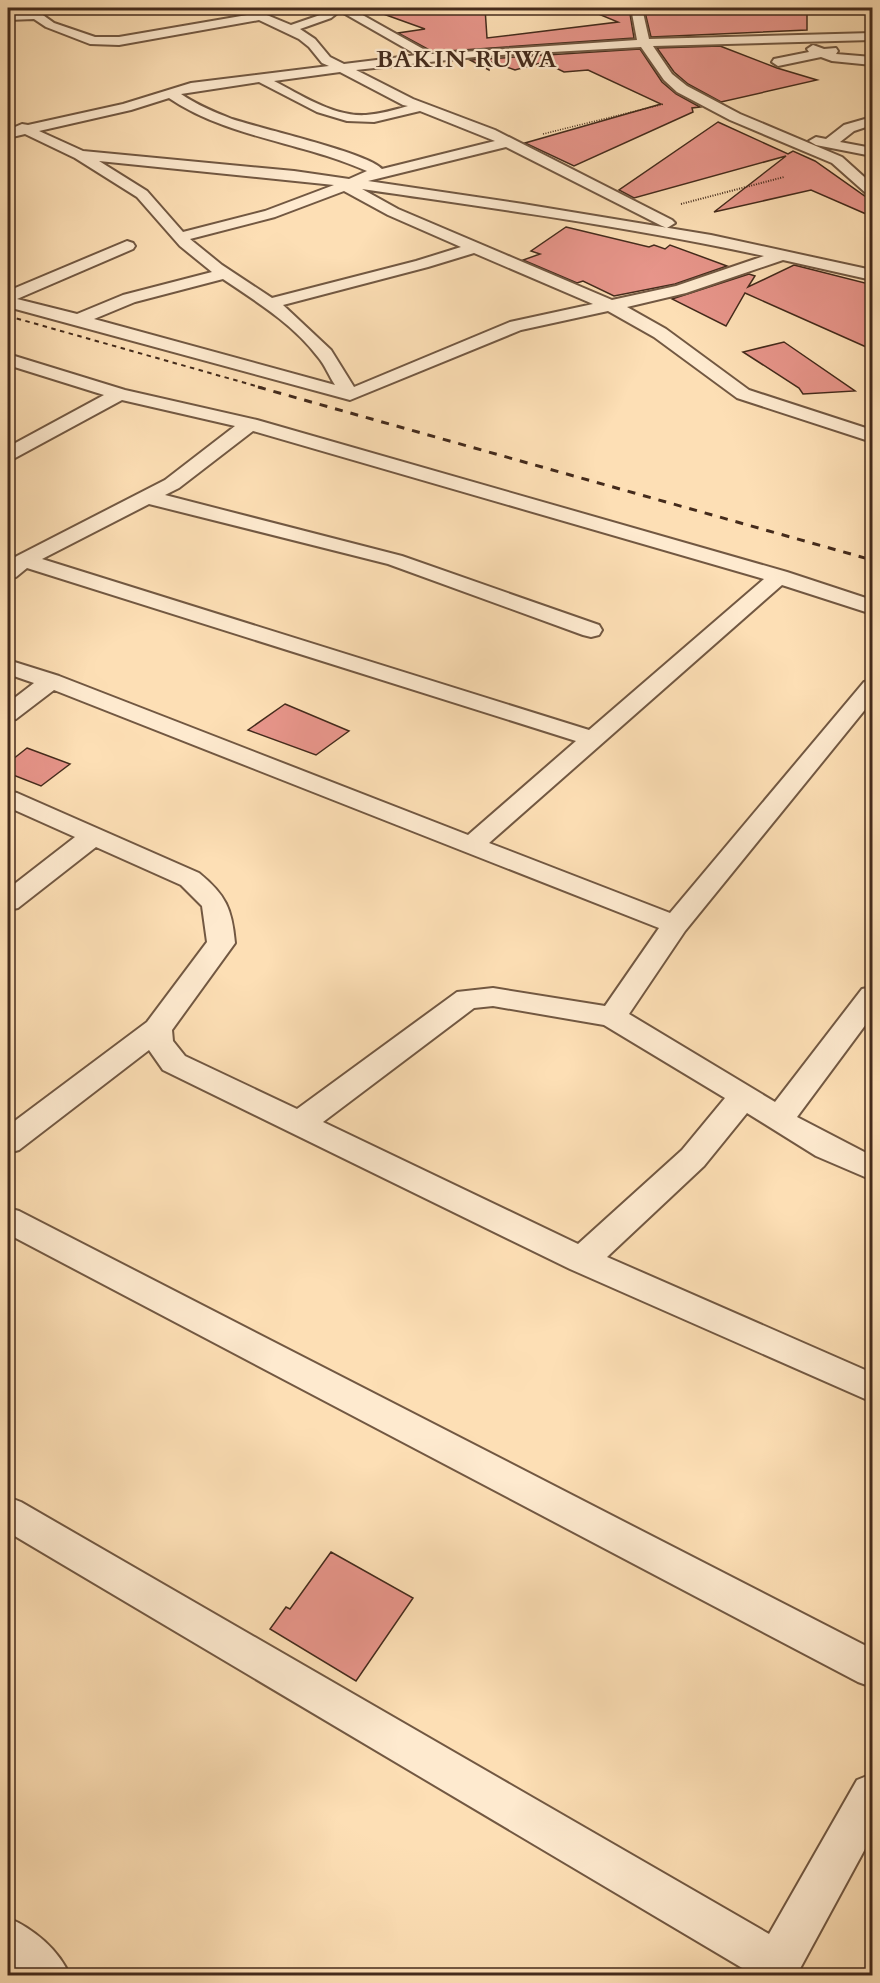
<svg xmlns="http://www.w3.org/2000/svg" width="880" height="1983" font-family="Cardo,serif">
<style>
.building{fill:#e7958a;stroke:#442b1c;stroke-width:1.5}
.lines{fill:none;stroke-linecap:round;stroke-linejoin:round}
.minor-casing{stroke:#725842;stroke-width:4}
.path-far1{stroke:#442b1c;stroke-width:1.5;stroke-dasharray:1 1.5;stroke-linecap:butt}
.path{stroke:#442b1c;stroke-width:2;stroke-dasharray:1 1.5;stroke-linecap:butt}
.minor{fill:#feeacf;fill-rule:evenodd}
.rail-far1{stroke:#442b1c;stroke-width:2;stroke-dasharray:4.5 4.5;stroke-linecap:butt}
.rail{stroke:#442b1c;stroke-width:3;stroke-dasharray:8 8;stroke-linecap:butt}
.labels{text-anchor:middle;stroke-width:4.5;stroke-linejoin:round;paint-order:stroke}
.far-district-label{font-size:24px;font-weight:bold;letter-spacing:1.5px;fill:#442b1c;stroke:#feeacf}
</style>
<rect width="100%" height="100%" fill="#fddfb5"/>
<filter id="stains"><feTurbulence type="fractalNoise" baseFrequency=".00333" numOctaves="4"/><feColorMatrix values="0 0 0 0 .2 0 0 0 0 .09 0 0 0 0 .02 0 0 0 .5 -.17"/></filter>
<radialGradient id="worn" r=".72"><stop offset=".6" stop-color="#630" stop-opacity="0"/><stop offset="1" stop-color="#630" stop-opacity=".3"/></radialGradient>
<path class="building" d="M376,8H485L487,38L618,22L584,8H629L634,38L433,52L398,33L425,29L375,11Z
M644,8H807V30L651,37Z
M720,46L777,68L817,80L721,102L688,84L674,72L657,48Z
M640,49L662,82L676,94L700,107L692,108L693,112L574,166L525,143L661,104L588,70L564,72L544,62L515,70L489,61V70L470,60Z
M718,122L788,154L793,151L815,161L873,202V217L811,190L714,212L786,156L634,198L619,190Z
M566,227L649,247L654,245L665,249L670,245L727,266L675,284L614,296L583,281L577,283L523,260L540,254L531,251Z
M794,265L873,285V350L745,293L726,326L672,299L749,274L755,276L748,287Z
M784,342L855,391L803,394L799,388L743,352Z
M285,704L349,731L316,755L248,730Z
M27,748L70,764L41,786L8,773V763Z
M331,1552L413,1598L356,1681L270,1629L286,1607L290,1609Z"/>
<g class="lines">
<g class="minor-casing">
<path id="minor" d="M236,8H250L291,25L323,14L330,8H350L432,54L637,40L631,8H642L649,39L872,33V40L653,46L672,74L687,86L740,114L842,157L872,184V195L867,194L832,163L730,120L677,92L664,80L641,47L484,56L356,70L413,99L495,130L672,220L675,223L667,228L662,226L506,147L368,181L523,204L711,235L872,270V280L783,260L686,293L627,307L666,329L749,390L872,430V442L737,398L654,337L608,311L521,330L350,400L8,307V291L127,241L133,243L135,246L133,249L17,299L77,314L123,295L212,272L180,246L137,197L75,158L25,134L8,138V130L22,124L28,125L123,104L191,83L329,66L322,63L309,47L299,39L259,20L119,45L90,44L46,27L34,19L8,20V14L40,13L54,23L95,37H119L247,15ZM340,11L417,55L344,64L330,57L315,39L300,29L331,18ZM340,72L403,105L408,106C394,110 380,114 366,115C334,117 301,95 274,81ZM259,82L317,112L347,121L374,122L420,111L495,141L382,169C369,153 259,128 232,119C214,112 197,105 181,94ZM169,98C228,138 303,142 367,171L349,179L294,171L83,151L39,131L131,110ZM99,161L334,185L265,211L183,232L147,191ZM362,189C497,209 632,227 764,256L676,286L612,300L398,209ZM344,191L388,215L461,247L416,261L272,298L222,265L190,239L275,217ZM474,253L593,304L510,322L354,387L331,350L283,305L428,267ZM223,279C257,302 293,324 318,357C325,365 329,376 335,385L94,319L135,302Z
M813,45L824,49L836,48L838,51L836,54L872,57V65L832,61L821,57L778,66L772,62L774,59L809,52L807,49Z
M872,117V125L854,131L840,142L872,148V156L816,145L809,141L816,137L826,139L844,125Z
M8,354L125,390L257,420L787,572L872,600V614L782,585L489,843L670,913L864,682L872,680V701L685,931L629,1014L775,1102L862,989L872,987V1016L797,1117L872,1156V1180L816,1156L747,1113L704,1166L607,1257L872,1373V1402L570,1269L163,1070L149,1050L19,1150L8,1153V1126L147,1022L207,942L202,906L181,885L96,847L18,908L8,910V889L75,837L8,807V791L17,793L199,873C226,895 232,909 235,943L172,1030L173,1041L185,1056L297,1109L457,992L493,988L605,1006L659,928L54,690L16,719L8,721V703L34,683L8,674V660L59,676L468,835L576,741L27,568L16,577L8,578V562L17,556L165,480L235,426L122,400L15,458L8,460V447L104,395L8,365ZM253,431L764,579L589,730L42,559L149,504L388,564L583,635L591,637L599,635L602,630L599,625L402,556L165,495L179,488ZM493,1006L604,1025L725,1098L682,1150L578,1244L323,1122L474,1008Z
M8,1208L19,1211L872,1649V1687L858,1682L8,1234Z
M8,1497L21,1502L769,1934L857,1780L872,1774V1836L796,1976H747L749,1972L8,1532Z
M8,1918C33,1928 59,1950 70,1976H13L8,1970Z"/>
</g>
<path class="path-far1" d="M543,134L664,104"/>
<path class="path" d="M681,204L784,177"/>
<use href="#minor" class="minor"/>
<path class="rail-far1" d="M8,316L263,388"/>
<path class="rail" d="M258,387L872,560"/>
</g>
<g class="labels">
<g class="far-district-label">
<text x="467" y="67">BAKIN RUWA</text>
</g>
</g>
<rect width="880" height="1983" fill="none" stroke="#fddfb5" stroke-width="30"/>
<rect x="9" y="9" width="862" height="1965" fill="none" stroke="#442b1c" stroke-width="3"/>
<rect x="15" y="15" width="850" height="1953" fill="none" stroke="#442b1c" stroke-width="1.5"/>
<rect width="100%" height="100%" filter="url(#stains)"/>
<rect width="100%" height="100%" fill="url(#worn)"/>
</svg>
